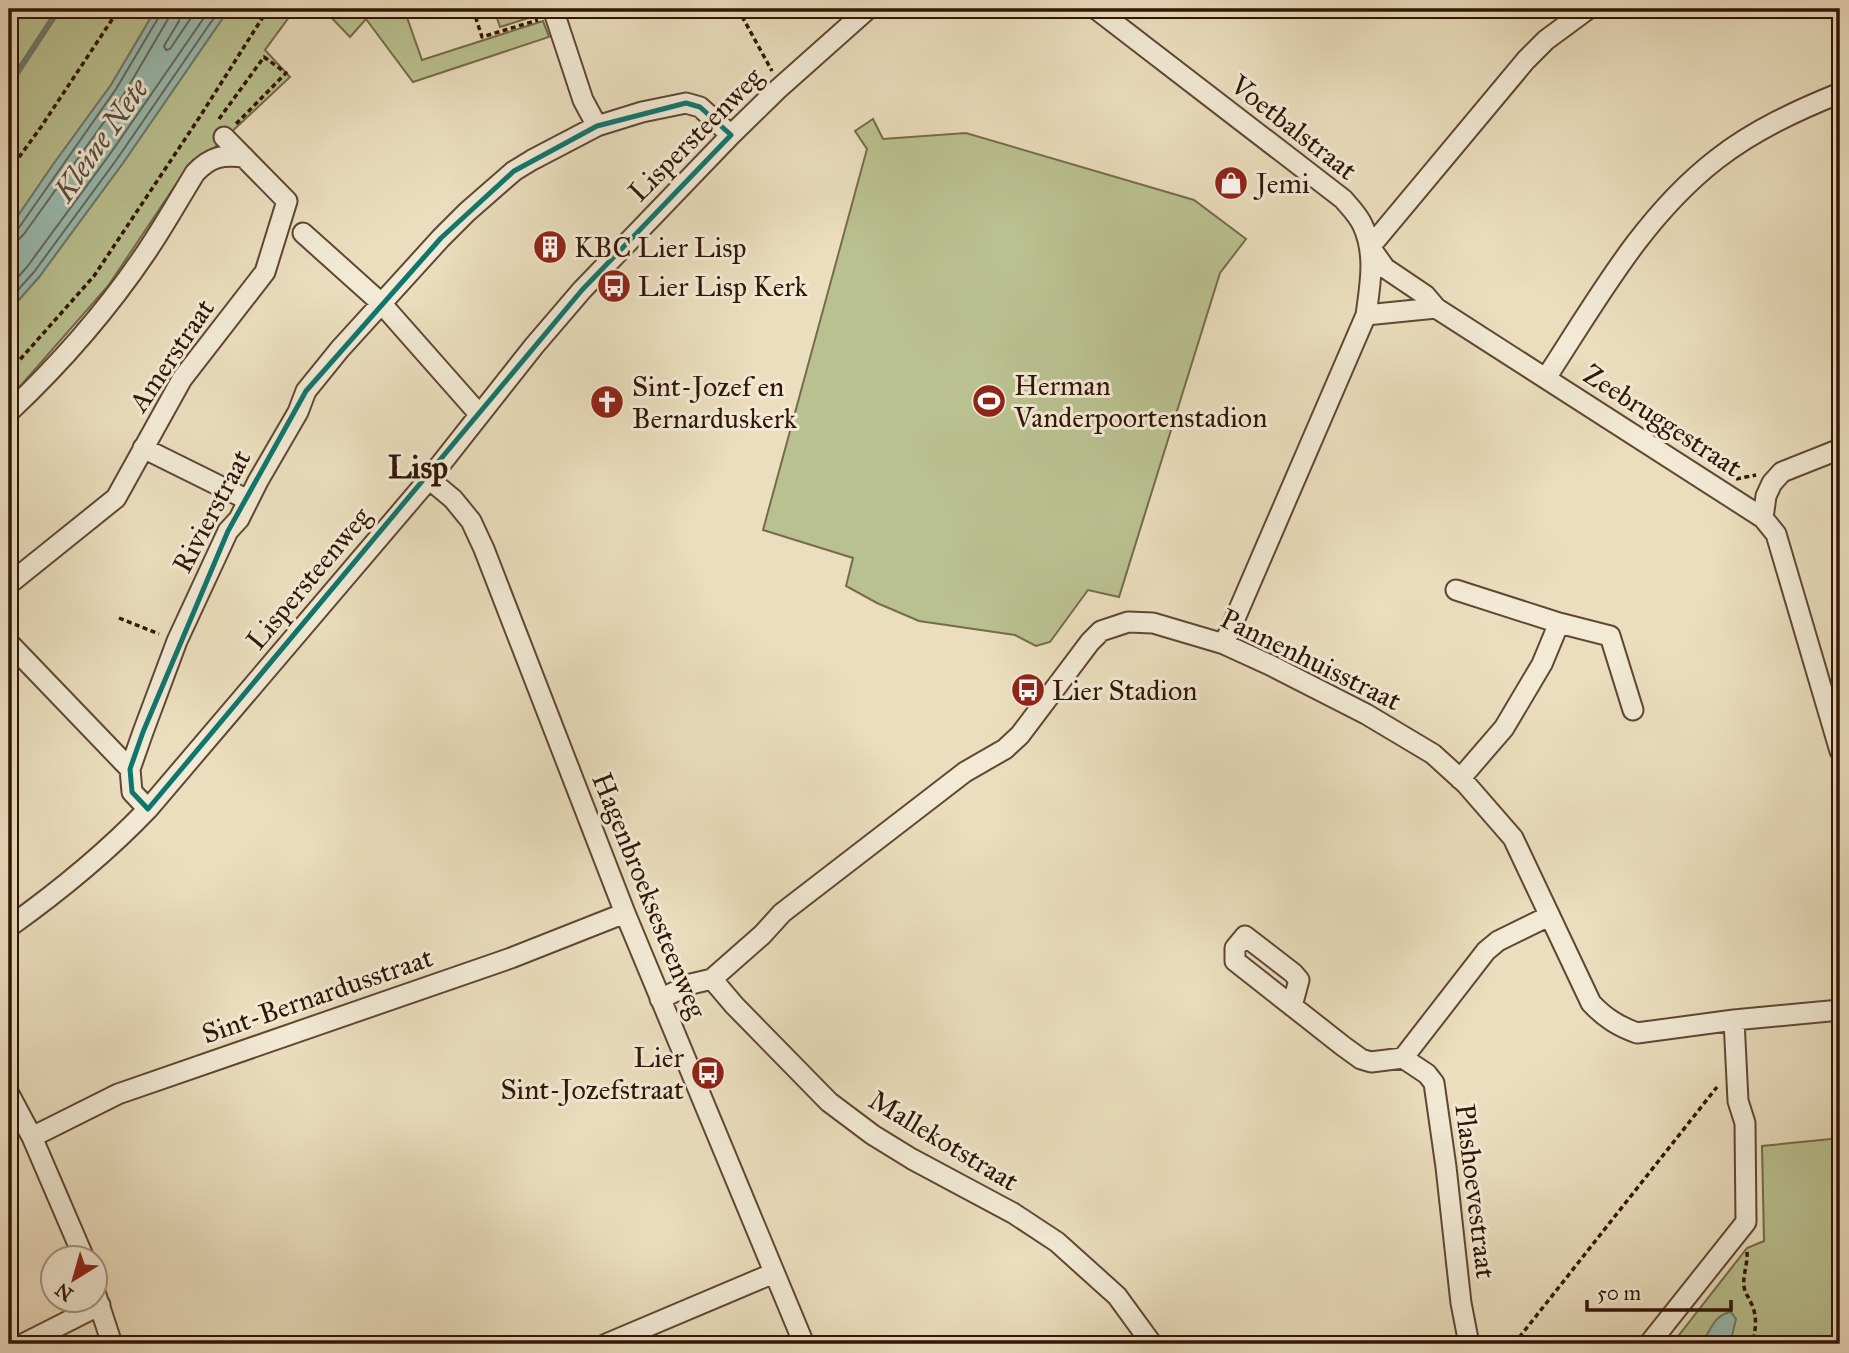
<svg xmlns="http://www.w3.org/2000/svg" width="1849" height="1353" font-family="'IM FELL Great Primer',serif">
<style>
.green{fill:#bac190;stroke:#766b4b;stroke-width:2}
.water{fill:#98bcb1;stroke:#6f796d;stroke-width:2}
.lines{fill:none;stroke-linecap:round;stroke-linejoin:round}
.shore{stroke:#64685c;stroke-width:2}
.stream{stroke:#6f796d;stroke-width:6}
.minor-casing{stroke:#604734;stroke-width:23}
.path{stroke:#311506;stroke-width:3.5;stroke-dasharray:5 3.5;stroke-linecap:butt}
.minor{stroke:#f2ead5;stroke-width:19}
.marked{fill:none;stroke:#0f766e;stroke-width:5;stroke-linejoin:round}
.labels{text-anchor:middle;stroke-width:6;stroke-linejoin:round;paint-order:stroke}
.street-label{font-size:28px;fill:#311506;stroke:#f2ead5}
.poi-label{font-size:28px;fill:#311506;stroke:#f2ead5;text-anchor:start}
.water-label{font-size:30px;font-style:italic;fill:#554f42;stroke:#f2ead5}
.quarter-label{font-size:32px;font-weight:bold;fill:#311506;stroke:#f2ead5}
</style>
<rect width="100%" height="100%" fill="#ebdebe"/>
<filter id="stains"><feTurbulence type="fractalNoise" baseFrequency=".00286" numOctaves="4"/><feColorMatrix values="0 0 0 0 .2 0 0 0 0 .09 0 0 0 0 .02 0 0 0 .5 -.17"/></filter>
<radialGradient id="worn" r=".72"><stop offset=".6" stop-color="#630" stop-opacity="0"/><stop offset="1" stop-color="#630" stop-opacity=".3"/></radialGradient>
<path class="green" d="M9,9H156L111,85L52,166L9,229Z
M229,9H295L265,50L290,77L177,183L108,286L9,399V311L39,277L123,163Z
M323,9H404L422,60L543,21L549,37L413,82L366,19L350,37Z
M494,9H539L541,14L500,27Z
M873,119L883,139L966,133L1194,200L1246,239L1220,273L1119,597L1088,590L1050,642L1036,646L1015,635L919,621L877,603L846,586L853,558L763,530L867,149L855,131Z
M1840,1138V1344H1672L1747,1248L1764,1241L1762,1146Z"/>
<path class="water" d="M156,9H229L123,163L39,277L9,311V229L52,166L111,85Z
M1731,1312L1736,1319L1730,1344H1701C1711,1331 1713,1315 1731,1312Z"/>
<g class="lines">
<path class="shore" d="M180,9L179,21L164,46L166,50L170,49L197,9
M9,232H13L18,229L116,89L160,15L161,9
M9,241L18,240L24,234L124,94L168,19L170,9
M9,287L27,267L110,154L210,9
M9,300L34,272L117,159L220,9"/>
<path class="stream" d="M9,85L59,9"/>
<g class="minor-casing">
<path id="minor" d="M553,9L583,100L597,126
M1096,9L1343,199C1350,207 1359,216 1363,226C1376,254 1370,286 1366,315L1224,644
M303,233L381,303L479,414
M1436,308L1425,295L1385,268L1370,247L1526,60L1546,40L1588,9
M1366,315L1436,308L1763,518L1776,534L1840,751
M1546,378C1597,300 1643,216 1717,159C1754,130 1798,110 1840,93
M9,412C60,364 108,309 147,251C164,226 179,199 195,173C211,156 222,155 244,157
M143,448L248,500
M429,479L453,499L471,521L484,549L625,913L804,1344
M1763,518L1766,496L1772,483L1782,472L1840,449
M9,584L116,498L182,379L265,272L287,201L224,137
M1456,590L1559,623L1542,664L1504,728L1460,779
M1559,623L1610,636L1633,710
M9,643L130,769
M148,809L132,792L130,769L143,732L177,641L228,531L239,519L258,481L298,412L306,391L340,349L441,238L467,212L514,171L532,160L597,126L642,112L686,103L700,107L731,135
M9,927C58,892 106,853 148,809L429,479L534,346L582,290L731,135L777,90L868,9
M712,979L734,1005L829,1102L873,1135L912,1159L1013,1213L1057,1242L1117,1296L1152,1344
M660,999L691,984L712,979L762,935L782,913L965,772L1005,749L1020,735L1090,642L1101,631L1128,622L1153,623L1224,644L1270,665L1366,714L1433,754L1466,784L1513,838L1591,1003C1605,1018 1618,1026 1637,1033L1734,1020L1840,1010
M1292,1006L1299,980L1293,973L1245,936L1235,948V961L1343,1046L1361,1059L1371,1062L1403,1058L1427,1074L1434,1083L1446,1167L1461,1303L1469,1344
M1403,1058L1486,951L1498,941L1549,916
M9,1094L32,1137L84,1258
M32,1137L118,1094L511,958L625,913
M94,1289L112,1344
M23,1344L100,1305
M606,1344L774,1273
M1649,1344L1746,1222L1745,1123L1738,1101L1734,1020"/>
</g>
<path class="path" d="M473,9L482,37L538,20
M738,9L772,71
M219,119L264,57L286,73L236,124
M9,171L41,127L119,9
M9,372L94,276L199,118L268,9
M1736,479L1756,475
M119,618L159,634
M1747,1252C1748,1265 1741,1279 1745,1291C1746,1295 1749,1297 1750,1301C1758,1315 1756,1329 1752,1344
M1514,1344L1717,1087"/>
<use href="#minor" class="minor"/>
</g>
<path class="marked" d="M686,103L700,107L731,135L582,290L148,809L132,792L130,769L143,732L228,531L306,391L441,238L514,171L597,126Z"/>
<defs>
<g id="shop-disc" transform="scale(1.75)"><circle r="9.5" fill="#8f2418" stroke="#f2ead5"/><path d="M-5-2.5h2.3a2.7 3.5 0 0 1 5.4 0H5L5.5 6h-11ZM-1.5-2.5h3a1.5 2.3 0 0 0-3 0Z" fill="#fff"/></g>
<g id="building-disc" transform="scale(1.75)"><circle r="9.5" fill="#8f2418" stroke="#f2ead5"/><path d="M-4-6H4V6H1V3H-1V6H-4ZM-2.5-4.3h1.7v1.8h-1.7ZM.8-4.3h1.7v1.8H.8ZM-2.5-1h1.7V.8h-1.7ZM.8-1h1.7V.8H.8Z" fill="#fff"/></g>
<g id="bus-disc" transform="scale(1.75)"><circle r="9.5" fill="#8f2418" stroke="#f2ead5"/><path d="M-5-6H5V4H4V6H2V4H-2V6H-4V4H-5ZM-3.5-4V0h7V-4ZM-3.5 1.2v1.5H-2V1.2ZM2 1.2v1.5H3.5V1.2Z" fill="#fff"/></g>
<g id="stadium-disc" transform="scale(1.75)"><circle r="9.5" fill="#8f2418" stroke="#f2ead5"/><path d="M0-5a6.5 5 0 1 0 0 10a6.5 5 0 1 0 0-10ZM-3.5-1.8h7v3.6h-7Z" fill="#fff"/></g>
<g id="church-disc" transform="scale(1.75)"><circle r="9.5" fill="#8f2418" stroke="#f2ead5"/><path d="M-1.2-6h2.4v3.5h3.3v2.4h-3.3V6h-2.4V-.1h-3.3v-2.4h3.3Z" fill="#fff"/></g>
</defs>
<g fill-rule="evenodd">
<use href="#shop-disc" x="1231" y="183"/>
<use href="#building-disc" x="550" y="247"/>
<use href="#bus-disc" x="614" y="286"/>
<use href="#stadium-disc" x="989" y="401"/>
<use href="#church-disc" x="607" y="402"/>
<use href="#bus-disc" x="1028" y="690"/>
<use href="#bus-disc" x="708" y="1073"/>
</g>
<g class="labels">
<g class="street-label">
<text transform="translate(1294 127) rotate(38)" y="10">Voetbalstraat</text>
<text transform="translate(695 134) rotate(-45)" y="10">Lispersteenweg</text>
<text transform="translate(171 355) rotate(-56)" y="10">Amerstraat</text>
<text transform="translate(1663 420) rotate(33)" y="10">Zeebruggestraat</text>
<text transform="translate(211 511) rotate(-62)" y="10">Rivierstraat</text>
<text transform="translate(308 578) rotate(-50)" y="10">Lispersteenweg</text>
<text transform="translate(1311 659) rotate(26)" y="10">Pannenhuisstraat</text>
<text transform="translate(650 895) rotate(68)" y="10">Hagenbroeksesteenweg</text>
<text transform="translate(317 995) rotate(-19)" y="10">Sint-Bernardusstraat</text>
<text transform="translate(944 1140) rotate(31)" y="10">Mallekotstraat</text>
<text transform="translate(1476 1191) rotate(83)" y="10">Plashoevestraat</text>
</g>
<g class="poi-label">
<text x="1256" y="193">Jemi</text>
<text x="574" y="257">KBC Lier Lisp</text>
<text x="638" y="296">Lier Lisp Kerk</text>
<text x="1014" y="395">Herman<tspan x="1014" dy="32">Vanderpoortenstadion</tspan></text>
<text x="632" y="396">Sint-Jozef en<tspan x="632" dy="32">Bernarduskerk</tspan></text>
<text x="1052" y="700">Lier Stadion</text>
<text x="684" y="1067" text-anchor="end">Lier<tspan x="684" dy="32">Sint-Jozefstraat</tspan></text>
</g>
<g class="water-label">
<text transform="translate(101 140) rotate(-55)" y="10">Kleine Nete</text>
</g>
<g class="quarter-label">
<text x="418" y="478">Lisp</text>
</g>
</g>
<rect width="1849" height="1353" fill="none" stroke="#ebdebe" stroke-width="35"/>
<rect x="10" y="10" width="1828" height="1332" fill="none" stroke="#311506" stroke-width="3.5"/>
<rect x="18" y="18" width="1814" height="1318" fill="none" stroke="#311506" stroke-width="2"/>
<g transform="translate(74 1279) rotate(217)"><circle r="33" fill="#f2ead5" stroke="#a59582" stroke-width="2"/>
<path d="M0-5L12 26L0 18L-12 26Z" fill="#8f2418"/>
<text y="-10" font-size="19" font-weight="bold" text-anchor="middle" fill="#311506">N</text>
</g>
<path d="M1587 1300v10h144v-10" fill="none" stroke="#311506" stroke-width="3.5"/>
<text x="1597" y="1300" font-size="21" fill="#311506" stroke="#f2ead5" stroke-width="5" paint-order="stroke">50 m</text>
<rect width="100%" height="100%" filter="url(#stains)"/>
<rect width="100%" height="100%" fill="url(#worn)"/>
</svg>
